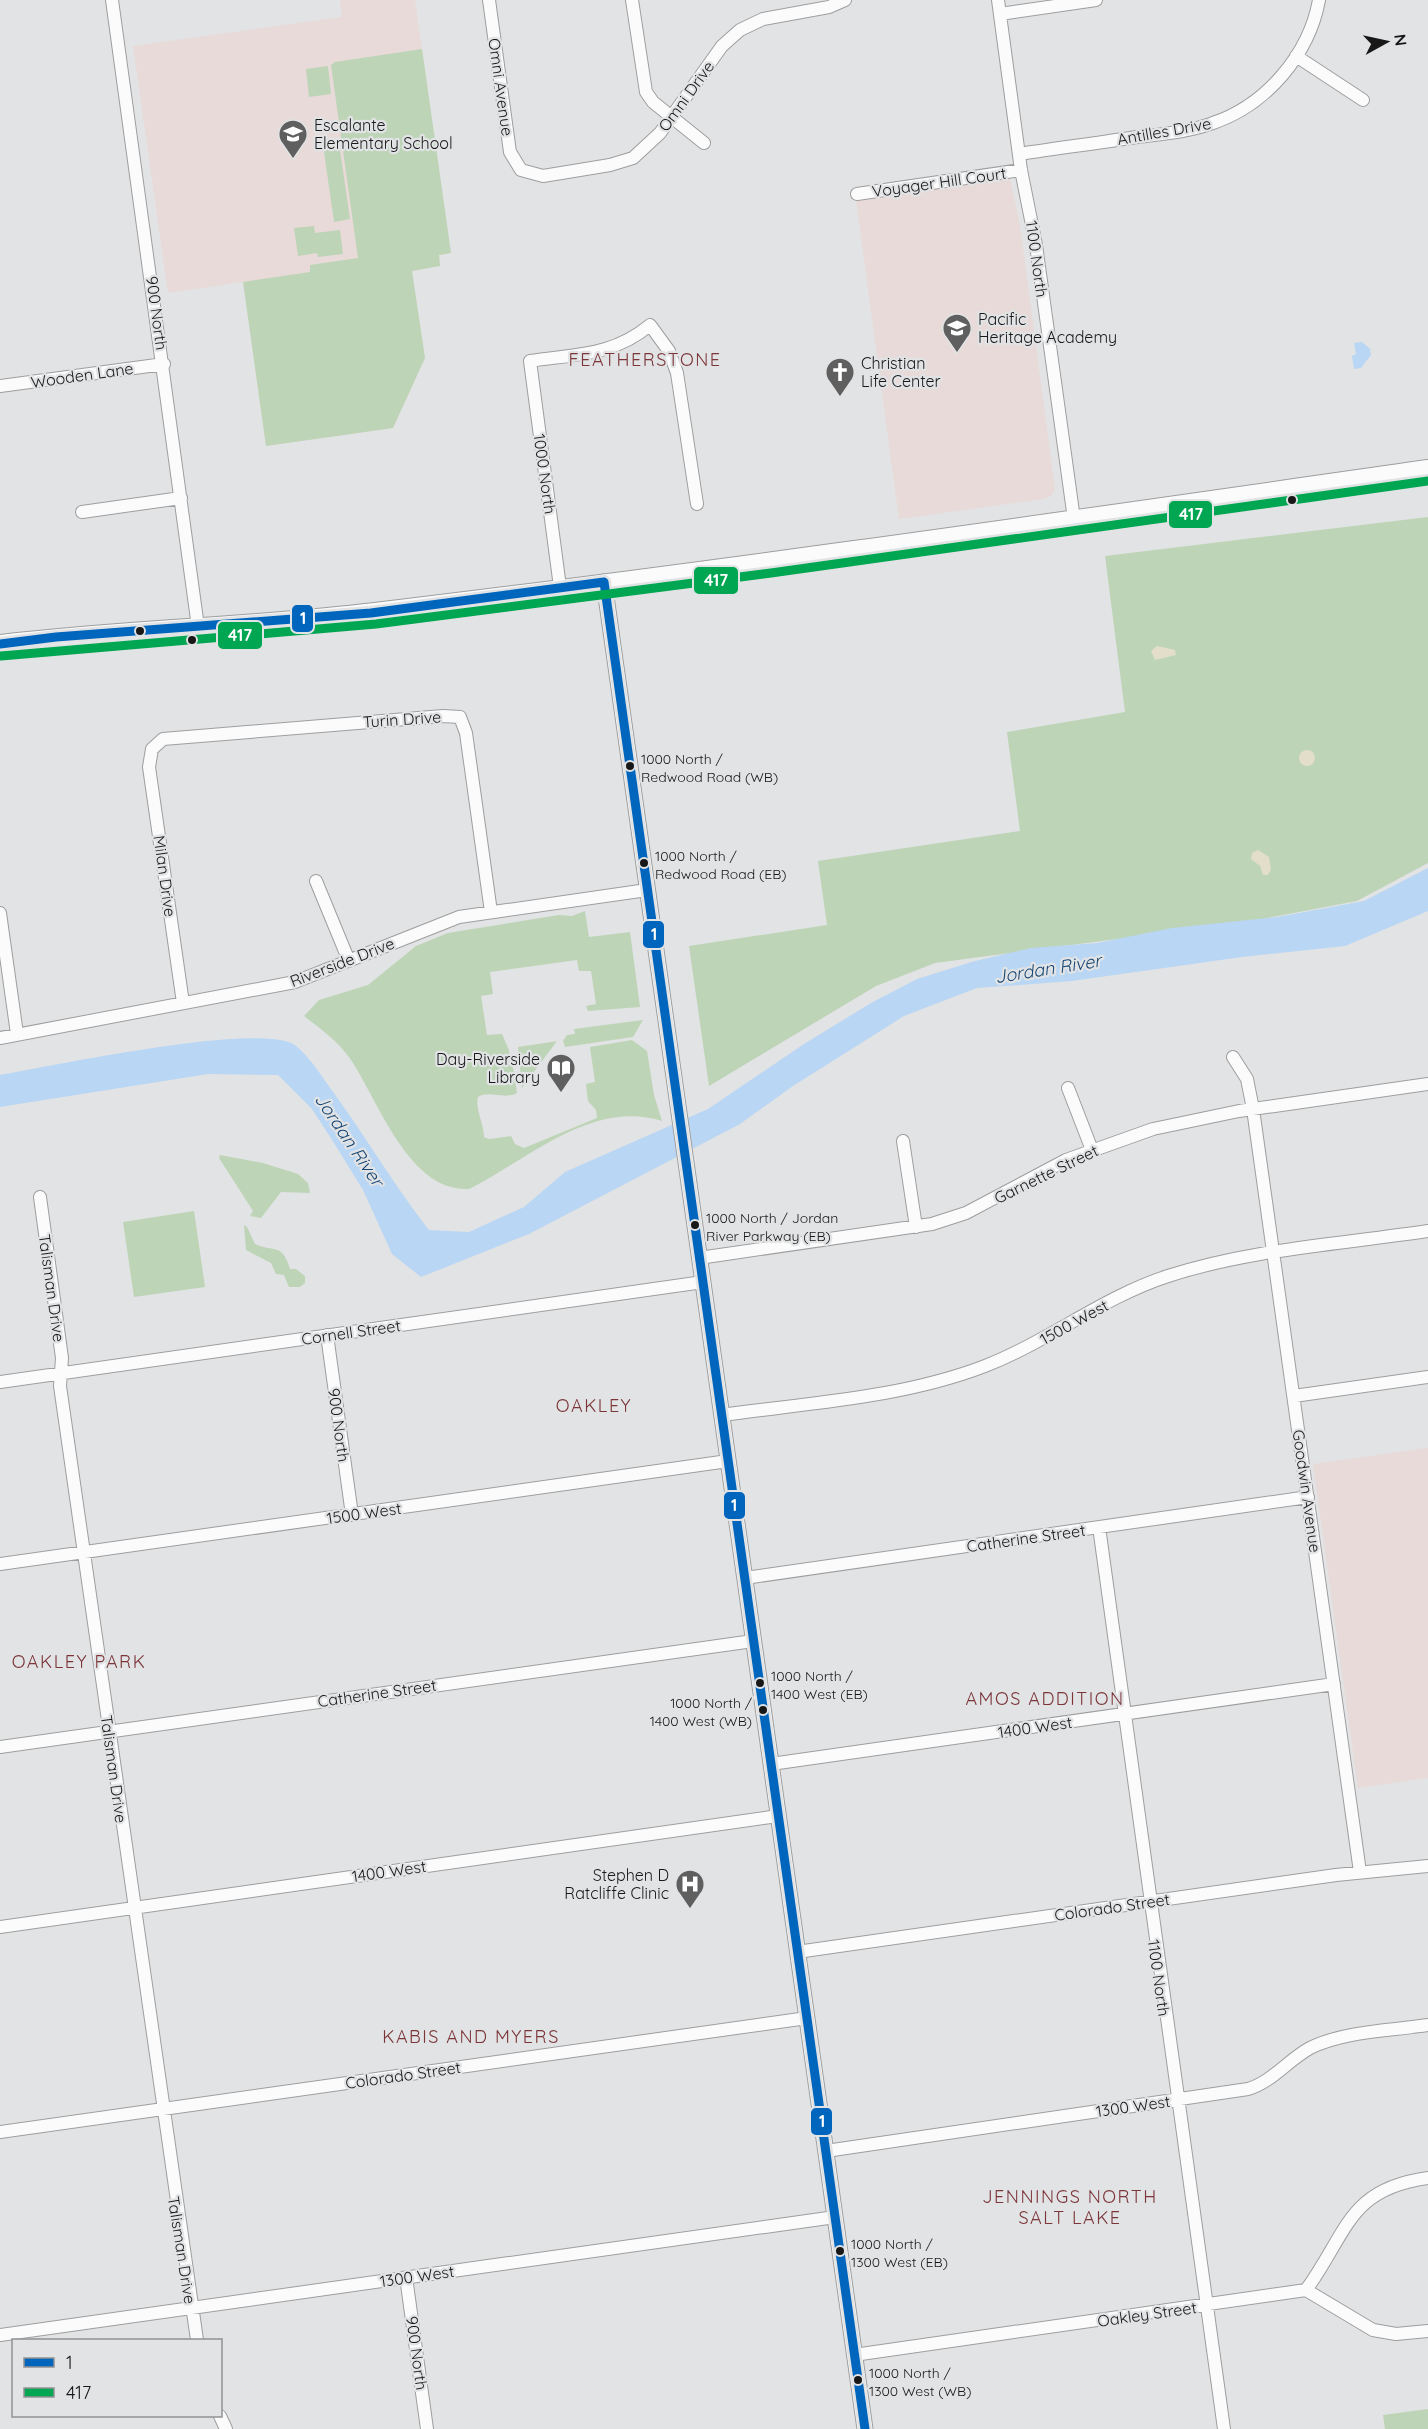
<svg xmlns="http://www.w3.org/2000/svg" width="1428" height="2429" font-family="Quicksand,sans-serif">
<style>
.education{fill:#e8dad8}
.green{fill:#bdd4b7}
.sand{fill:#e3deca}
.water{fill:#b9d6f4}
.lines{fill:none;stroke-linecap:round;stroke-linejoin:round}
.minor-casing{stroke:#9e9e9f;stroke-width:14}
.tertiary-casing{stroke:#9e9e9f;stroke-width:17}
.secondary-casing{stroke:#9e9e9f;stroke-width:20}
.minor{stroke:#fbfbfb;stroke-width:12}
.tertiary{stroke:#fbfbfb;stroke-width:15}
.secondary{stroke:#fbfbfb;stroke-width:18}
.bus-1-casing{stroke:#e1e3e5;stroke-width:14}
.bus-2-casing{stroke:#e1e3e5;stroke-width:14}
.bus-1{stroke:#0065bd;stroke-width:9}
.bus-2{stroke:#00a651;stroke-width:9}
.bus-dot{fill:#181819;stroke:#e1e3e5;stroke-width:2}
.labels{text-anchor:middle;stroke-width:4.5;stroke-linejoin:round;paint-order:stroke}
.bus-label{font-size:14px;fill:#181819;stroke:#e1e3e5;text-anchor:start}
.street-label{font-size:16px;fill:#181819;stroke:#e1e3e5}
.poi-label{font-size:16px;fill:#181819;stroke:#e1e3e5;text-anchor:start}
.neighbourhood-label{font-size:18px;letter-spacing:1.5px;fill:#7c3539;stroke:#e1e3e5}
.water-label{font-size:18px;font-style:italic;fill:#184774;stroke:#e1e3e5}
.line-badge{stroke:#e1e3e5;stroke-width:2}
.badge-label{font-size:16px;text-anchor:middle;font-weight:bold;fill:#fff}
</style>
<rect width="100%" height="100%" fill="#e2e3e4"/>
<path class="education" d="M340,0H415L451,253L439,255L440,266L412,271L425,358L393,428L266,446L243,282L168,293L133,46L342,17Z
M1010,178L1020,225L1055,489L1051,496L1044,499L899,519L856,200Z
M1428,1448V1778L1358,1788L1313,1464Z"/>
<path class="green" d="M422,49L451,253L439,255L440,266L412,271L425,358L393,428L266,446L243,282L310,272V265L358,258L331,65L335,62Z
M328,66L331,94L309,97L306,69Z
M339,143L350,219L334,222L323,145Z
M314,226L315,233L340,230L343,254L318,257L317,253L298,256L294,228Z
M1428,517V863L1357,901L1247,922L935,963L876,986L709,1086L689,946L827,925L818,861L1020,831L1007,732L1125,712L1105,556Z
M585,911L589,937L630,932L640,1007L588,1011L586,1006L596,1004L591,971H579L577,960L490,972L493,994L481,996L487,1035L502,1034L509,1050L510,1061H512L517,1093C504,1100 490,1090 478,1097C475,1109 484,1124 484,1137L489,1139L511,1136L515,1144L524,1148L597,1118L596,1110L588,1101L586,1084L595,1082L590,1047L632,1040L647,1051L654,1095L662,1121C591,1099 528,1160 469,1189C409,1192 379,1102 351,1060C339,1042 321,1029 304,1016L319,1000L368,985L416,946L448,933L559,915L572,916Z
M643,1020L633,1037L565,1047L563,1041L567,1035L575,1034L574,1029Z
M558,1041H557L522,1088L518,1047Z
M220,1155L263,1163L298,1174L308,1183L310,1193L281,1192L261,1218L250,1216L253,1211L219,1158Z
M194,1211L205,1287L134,1297L123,1222Z
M244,1225L247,1227L255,1244C274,1253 282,1242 290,1269H296L305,1276V1283L300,1287H289L284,1275L276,1274L271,1263L246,1250Z
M1428,2409V2429H1385L1383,2415Z"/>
<path class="sand" d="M1157,646L1175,650L1176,655L1155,660L1151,651Z
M1299 758a8 8 0 1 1 16 0a8 8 0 1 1-16 0Z
M1258,850L1269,857L1271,869L1268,875H1263L1260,866L1251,859L1252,853Z"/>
<path class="water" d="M1362,342L1370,349L1371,355L1361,368L1354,369L1352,356L1356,354L1354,343Z
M1428,868V911L1345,946L1242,957L1072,981L977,988L904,1016L793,1086L740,1124L529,1234L421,1277L392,1254L363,1190L334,1143L312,1109L278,1075L208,1074L0,1107V1075C47,1067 266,1020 296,1046C312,1059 323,1079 336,1096C368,1140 395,1187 429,1230L469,1232L524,1207L565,1172L708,1109L804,1044L871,1003L917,979L975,961L1031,948L1097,943L1172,928L1277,917L1364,901Z"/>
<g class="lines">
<g class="minor-casing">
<path id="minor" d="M112,0L198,627
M489,0L510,152L521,170L543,176L610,165L633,158L660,133L722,46L740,30L763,19L829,7L845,0
M632,0L646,92L653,102L704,143
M998,0L1021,170L1036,245L1074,519
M1000,14L1096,0
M1296,56L1363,100
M1019,154C1058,148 1098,143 1137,137C1162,134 1189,132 1213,123C1266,105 1309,55 1319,0
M857,194L1021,170
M0,386L164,364
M82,512L181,498
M560,587L530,361C576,354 613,356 650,325L669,351L677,373L697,504
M316,881L349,961
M0,913L17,1034
M183,1003L149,767L152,749L163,739L443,716L460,717L466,733L491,912
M0,1038L295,982L459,917L647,890
M1233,1057L1247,1079L1253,1109L1360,1872
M1068,1088L1092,1150
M903,1141L916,1227
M40,1197L62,1358L60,1386L197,2340
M699,1258L932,1224L966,1213L1066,1160L1153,1129L1239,1111L1428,1084
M327,1335L352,1515
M0,1382L703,1282
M1294,1396L1428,1377
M722,1415C808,1403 902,1398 985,1366C1049,1341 1103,1297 1168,1276C1251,1249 1342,1244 1428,1231
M1099,1527L1224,2429
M0,1564L728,1461
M745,1578L1308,1497
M0,1747L753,1641
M771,1764L1334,1684
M0,1927L778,1816
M797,1952L1336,1875L1428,1866
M0,2132L807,2018
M826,2151L1248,2089C1272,2082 1288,2060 1310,2048C1344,2031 1390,2031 1428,2025
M406,2277L427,2429
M1306,2290C1348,2232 1348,2189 1428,2178
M0,2335L835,2217
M854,2355L1306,2290L1373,2330L1396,2334L1428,2331
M220,2416L226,2429"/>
</g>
<g class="tertiary-casing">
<path id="tertiary" d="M604,582L865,2429"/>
</g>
<g class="secondary-casing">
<path id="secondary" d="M0,644C124,629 250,627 375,612C726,570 1077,519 1428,469"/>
</g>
<use href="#minor" class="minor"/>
<use href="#tertiary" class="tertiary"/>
<use href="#secondary" class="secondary"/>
<g class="bus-1-casing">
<path id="bus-1" d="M604,582L865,2429
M0,644L56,637L371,613L604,582"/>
</g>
<g class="bus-2-casing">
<path id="bus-2" d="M1,656L376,624L771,573L1428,481"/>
</g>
<use href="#bus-1" class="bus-1"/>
<use href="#bus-2" class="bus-2"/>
</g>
<defs>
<g id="school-pin" transform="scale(1.5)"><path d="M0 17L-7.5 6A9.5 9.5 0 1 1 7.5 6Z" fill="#5f5f60" stroke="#e1e3e5"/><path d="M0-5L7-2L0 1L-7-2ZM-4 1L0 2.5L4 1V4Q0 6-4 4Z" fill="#fff"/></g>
<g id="church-pin" transform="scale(1.5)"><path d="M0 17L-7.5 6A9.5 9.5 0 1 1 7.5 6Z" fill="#5f5f60" stroke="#e1e3e5"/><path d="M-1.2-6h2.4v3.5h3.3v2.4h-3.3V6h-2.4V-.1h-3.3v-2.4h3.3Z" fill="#fff"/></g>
<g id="library-pin" transform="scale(1.5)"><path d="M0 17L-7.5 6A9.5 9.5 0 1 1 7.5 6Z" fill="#5f5f60" stroke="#e1e3e5"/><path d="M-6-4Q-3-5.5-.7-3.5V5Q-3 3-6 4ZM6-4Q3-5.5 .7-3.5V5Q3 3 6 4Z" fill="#fff"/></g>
<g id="hospital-pin" transform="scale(1.5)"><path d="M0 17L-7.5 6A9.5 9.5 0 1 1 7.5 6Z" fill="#5f5f60" stroke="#e1e3e5"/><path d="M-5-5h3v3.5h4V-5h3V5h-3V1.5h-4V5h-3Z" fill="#fff"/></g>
</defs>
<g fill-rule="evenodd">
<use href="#school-pin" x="293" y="134"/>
<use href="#school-pin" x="957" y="328"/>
<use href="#church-pin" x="840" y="372"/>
<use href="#library-pin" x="561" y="1068"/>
<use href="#hospital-pin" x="690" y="1884"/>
</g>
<g class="bus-dot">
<circle cx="1292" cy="500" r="5"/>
<circle cx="140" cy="631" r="5"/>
<circle cx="192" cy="640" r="5"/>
<circle cx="630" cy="766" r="5"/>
<circle cx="644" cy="863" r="5"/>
<circle cx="695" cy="1225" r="5"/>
<circle cx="760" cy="1683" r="5"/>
<circle cx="763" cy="1710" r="5"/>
<circle cx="840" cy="2251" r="5"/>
<circle cx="858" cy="2380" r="5"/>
</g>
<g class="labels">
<g class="bus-label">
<text x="641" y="764">1000 North /<tspan x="641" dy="18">Redwood Road (WB)</tspan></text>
<text x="655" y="861">1000 North /<tspan x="655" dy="18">Redwood Road (EB)</tspan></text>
<text x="706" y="1223">1000 North / Jordan<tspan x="706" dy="18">River Parkway (EB)</tspan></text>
<text x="771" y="1681">1000 North /<tspan x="771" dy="18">1400 West (EB)</tspan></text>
<text x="752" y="1708" text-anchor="end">1000 North /<tspan x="752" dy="18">1400 West (WB)</tspan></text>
<text x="851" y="2249">1000 North /<tspan x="851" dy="18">1300 West (EB)</tspan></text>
<text x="869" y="2378">1000 North /<tspan x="869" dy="18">1300 West (WB)</tspan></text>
</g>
<g class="street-label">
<text transform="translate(501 87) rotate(82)" y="6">Omni Avenue</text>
<text transform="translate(686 96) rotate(-54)" y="6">Omni Drive</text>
<text transform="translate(1164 131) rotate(-10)" y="6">Antilles Drive</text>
<text transform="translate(939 182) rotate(-8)" y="6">Voyager Hill Court</text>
<text transform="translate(1037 259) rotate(82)" y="6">1100 North</text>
<text transform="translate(157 313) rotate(82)" y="6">900 North</text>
<text transform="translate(82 375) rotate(-8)" y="6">Wooden Lane</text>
<text transform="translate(545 474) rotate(82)" y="6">1000 North</text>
<text transform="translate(402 719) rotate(-4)" y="6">Turin Drive</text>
<text transform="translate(165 876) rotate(82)" y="6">Milan Drive</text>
<text transform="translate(342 962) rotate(-21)" y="6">Riverside Drive</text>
<text transform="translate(1046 1174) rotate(-26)" y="6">Garnette Street</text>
<text transform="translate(52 1288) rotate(82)" y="6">Talisman Drive</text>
<text transform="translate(1074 1322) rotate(-29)" y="6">1500 West</text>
<text transform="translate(351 1332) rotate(-8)" y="6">Cornell Street</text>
<text transform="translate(339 1425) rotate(82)" y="6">900 North</text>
<text transform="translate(1307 1491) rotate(82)" y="6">Goodwin Avenue</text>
<text transform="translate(364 1513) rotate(-8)" y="6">1500 West</text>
<text transform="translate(1026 1538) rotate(-8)" y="6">Catherine Street</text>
<text transform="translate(377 1693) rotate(-8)" y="6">Catherine Street</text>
<text transform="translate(1035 1727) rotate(-8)" y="6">1400 West</text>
<text transform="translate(114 1769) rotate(82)" y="6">Talisman Drive</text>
<text transform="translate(389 1871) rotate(-8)" y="6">1400 West</text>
<text transform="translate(1112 1907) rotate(-8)" y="6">Colorado Street</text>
<text transform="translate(1159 1978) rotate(82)" y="6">1100 North</text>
<text transform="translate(403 2075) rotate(-8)" y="6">Colorado Street</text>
<text transform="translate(1133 2106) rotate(-8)" y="6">1300 West</text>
<text transform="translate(182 2250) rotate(81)" y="6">Talisman Drive</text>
<text transform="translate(417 2276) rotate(-8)" y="6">1300 West</text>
<text transform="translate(1147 2314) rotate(-8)" y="6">Oakley Street</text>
<text transform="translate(417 2353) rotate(82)" y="6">900 North</text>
</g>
<g class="poi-label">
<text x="314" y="131">Escalante<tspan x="314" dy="18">Elementary School</tspan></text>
<text x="978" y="325">Pacific<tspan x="978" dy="18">Heritage Academy</tspan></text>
<text x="861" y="369">Christian<tspan x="861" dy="18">Life Center</tspan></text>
<text x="540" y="1065" text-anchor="end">Day-Riverside<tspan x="540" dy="18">Library</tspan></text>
<text x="669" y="1881" text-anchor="end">Stephen D<tspan x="669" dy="18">Ratcliffe Clinic</tspan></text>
</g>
<g class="neighbourhood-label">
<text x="645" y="366">FEATHERSTONE</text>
<text x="594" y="1412">OAKLEY</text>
<text x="79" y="1668">OAKLEY PARK</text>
<text x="1045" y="1705">AMOS ADDITION</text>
<text x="471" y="2043">KABIS AND MYERS</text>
<text x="1070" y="2203">JENNINGS NORTH<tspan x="1070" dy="21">SALT LAKE</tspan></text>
</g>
<g class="water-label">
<text transform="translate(1048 969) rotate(-9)" y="6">Jordan River</text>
<text transform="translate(349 1140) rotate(56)" y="6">Jordan River</text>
</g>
</g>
<g class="line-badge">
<rect x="1168" y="500" width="45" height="29" rx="6" fill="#00a651"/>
<rect x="693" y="566" width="46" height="29" rx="6" fill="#00a651"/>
<rect x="291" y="604" width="23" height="29" rx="6" fill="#0065bd"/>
<rect x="217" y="621" width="46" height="29" rx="6" fill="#00a651"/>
<rect x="642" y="920" width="23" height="29" rx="6" fill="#0065bd"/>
<rect x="723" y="1491" width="23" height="29" rx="6" fill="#0065bd"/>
<rect x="810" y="2107" width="23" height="29" rx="6" fill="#0065bd"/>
</g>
<g class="badge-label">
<text x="1191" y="520">417</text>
<text x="716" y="586">417</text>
<text x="303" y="624">1</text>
<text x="240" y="641">417</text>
<text x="654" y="940">1</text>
<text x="734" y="1511">1</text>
<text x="822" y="2127">1</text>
</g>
<rect x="12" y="2339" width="210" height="78" fill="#e1e3e5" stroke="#919293" stroke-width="1.5"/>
<rect x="24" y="2358" width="30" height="9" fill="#0065bd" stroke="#919293" stroke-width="1.5"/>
<text x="66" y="2369" font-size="18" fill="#181819">1</text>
<rect x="24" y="2388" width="30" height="9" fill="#00a651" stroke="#919293" stroke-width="1.5"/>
<text x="66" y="2399" font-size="18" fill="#181819">417</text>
<g transform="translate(1386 42) rotate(82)" stroke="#e1e3e5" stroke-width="4.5" paint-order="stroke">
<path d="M0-4.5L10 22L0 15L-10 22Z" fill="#181819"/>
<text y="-9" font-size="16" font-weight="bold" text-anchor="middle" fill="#181819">N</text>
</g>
</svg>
